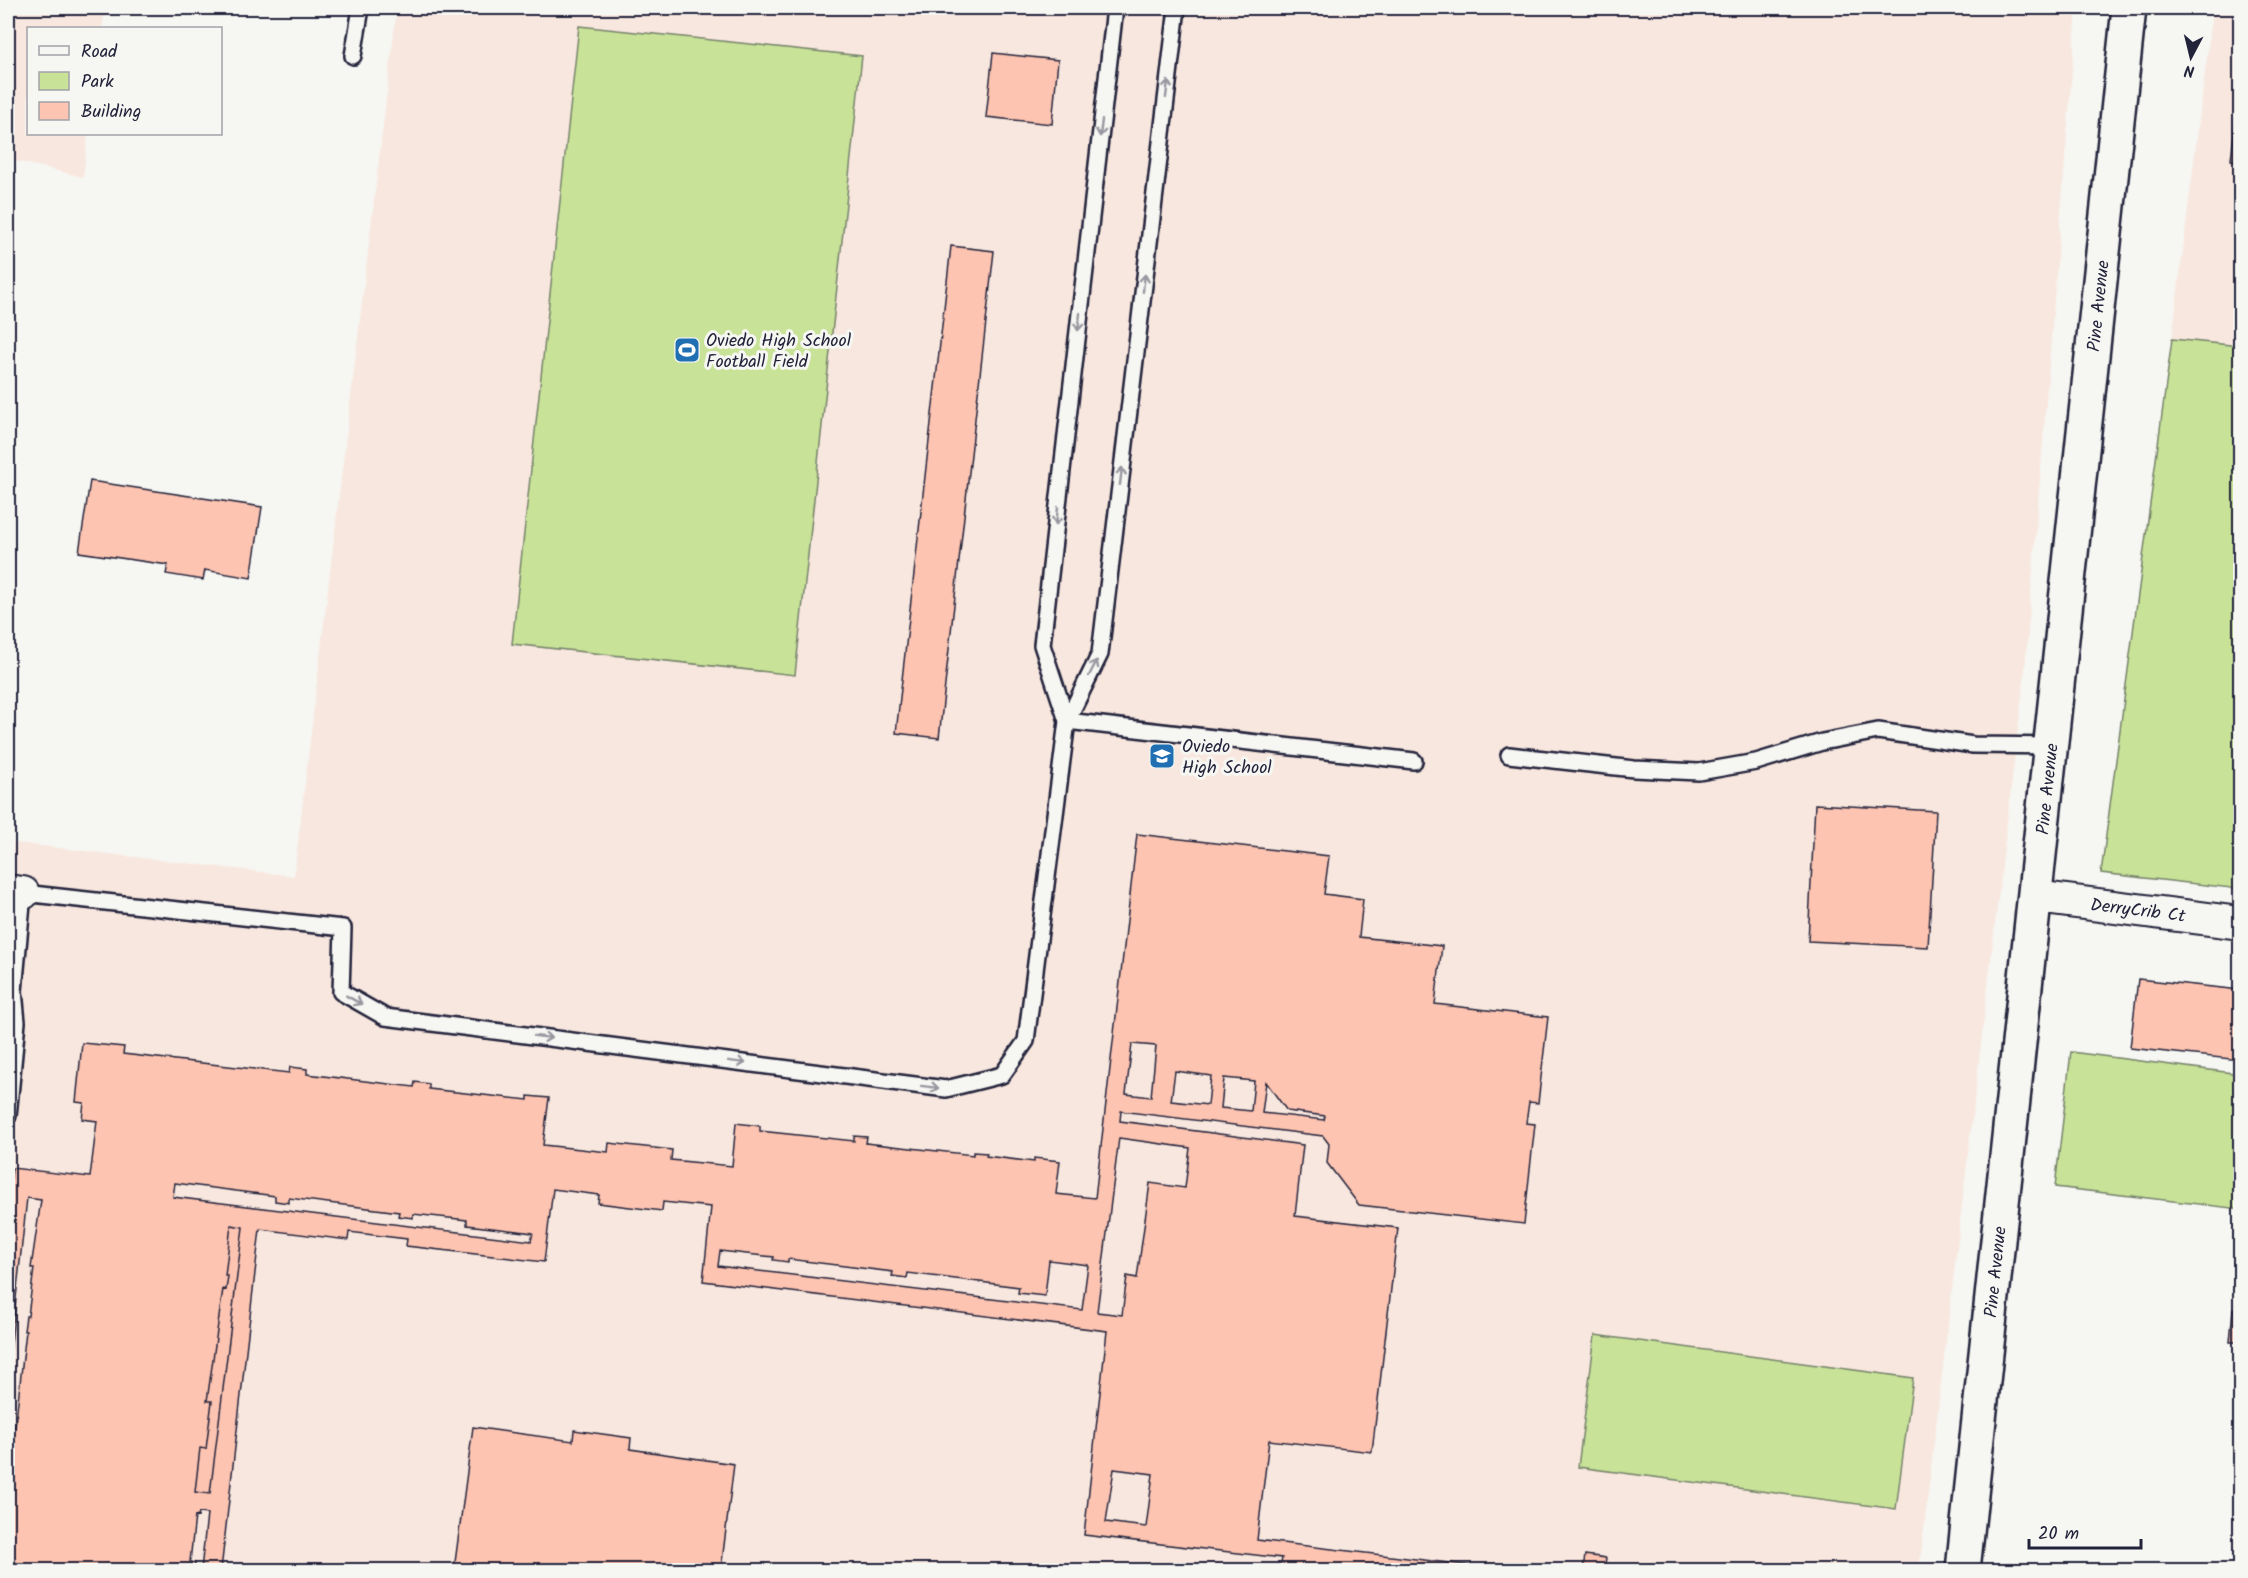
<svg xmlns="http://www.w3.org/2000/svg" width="2248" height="1578" font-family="Kalam,sans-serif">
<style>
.built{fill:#f8e7de}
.green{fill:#c8e298;stroke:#75826a;stroke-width:1.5}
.building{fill:#fdc4b1;stroke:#22223b;stroke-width:1.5;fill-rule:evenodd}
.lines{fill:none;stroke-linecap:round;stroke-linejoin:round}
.lane-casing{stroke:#22223b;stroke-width:20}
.street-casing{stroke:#22223b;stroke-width:36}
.secondary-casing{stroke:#22223b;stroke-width:38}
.lane{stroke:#f6f6f2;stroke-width:15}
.street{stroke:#f6f6f2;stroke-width:32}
.secondary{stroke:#f6f6f2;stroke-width:33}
.oneway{stroke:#9797a0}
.labels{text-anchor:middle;stroke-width:6;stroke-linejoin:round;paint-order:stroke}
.street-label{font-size:18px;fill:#22223b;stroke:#f6f6f2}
.poi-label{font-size:18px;fill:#22223b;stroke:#f6f6f2;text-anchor:start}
</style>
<rect width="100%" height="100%" fill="#f6f6f2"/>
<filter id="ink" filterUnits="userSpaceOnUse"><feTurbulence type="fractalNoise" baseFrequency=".0167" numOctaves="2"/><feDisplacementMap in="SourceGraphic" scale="12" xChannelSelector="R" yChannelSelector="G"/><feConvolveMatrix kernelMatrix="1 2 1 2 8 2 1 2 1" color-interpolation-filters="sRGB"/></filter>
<g filter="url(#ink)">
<path class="built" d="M8,8H105L102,28H28V134H88L83,177L8,159Z
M397,8H2077L2025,669L1919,1570H8V842L294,876Z
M2213,8H2240V346L2172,339Z"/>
<path class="green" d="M579,26L862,56L795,675L512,644Z
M2172,339L2240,346V889L2101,873Z
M2071,1052L2240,1074V1209L2055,1187Z
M1595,1335L1913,1378L1896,1509L1578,1467Z"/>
<path class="building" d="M8,8H14L13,25H8Z
M993,53L1058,60L1052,124L986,117Z
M2237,108L2240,109V162L2231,160Z
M951,246L994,251L939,738L896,733Z
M90,481L262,507L251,578L205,570L203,580L166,574L168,565L79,552Z
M1815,804L1936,811L1928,947L1808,941Z
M1137,834L1329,856L1324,894L1363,899L1359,937L1442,946L1435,1004L1548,1017L1538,1103L1529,1102L1526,1123L1535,1124L1524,1224L1359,1205L1327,1163L1329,1144L1323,1136L1121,1111L1120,1121L1303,1145L1295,1216L1398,1228L1372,1452L1269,1440L1257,1540L1508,1570H1280L1282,1558L1084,1535L1107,1331L703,1281L711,1207L663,1202L662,1211L598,1203L599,1195L553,1189L544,1262L406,1246L407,1239L349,1232L348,1240L260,1229L221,1570H201L207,1514L199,1513L198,1517L195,1516L190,1562L195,1563L194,1570H8V1497L14,1443H10L12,1427H15L26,1331H24L26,1316H28L34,1268H31L41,1200L27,1198L8,1371V1204L12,1168L90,1177L97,1121L82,1119L84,1103L76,1102L82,1043L124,1047L123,1054L289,1073L290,1067L307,1069V1074L414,1087L415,1082L429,1084V1089L528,1100V1096L549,1098L543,1145L608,1152L609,1143L672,1150L671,1160L732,1166L736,1123L760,1126V1131L854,1141V1136L867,1137L866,1143L973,1155V1152L987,1153L986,1156L1034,1162V1158L1060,1161L1056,1194L1095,1198ZM1132,1044L1156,1046L1151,1097L1126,1094ZM1175,1071L1211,1076L1208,1105L1171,1101ZM1224,1078L1254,1081L1251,1111L1221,1108ZM1266,1082L1287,1111L1325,1116L1324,1120L1262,1113ZM1119,1138L1190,1148L1185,1188L1150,1183L1137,1278L1127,1276L1122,1315L1097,1312ZM175,1183L275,1196V1201L289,1203V1198L399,1212L398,1216L413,1218V1214L467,1220V1225L533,1233L531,1241L173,1197ZM231,1225L243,1227L210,1494L195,1492L200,1448L206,1449L212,1401H207L223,1289L226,1290L228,1276H225ZM720,1251L774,1257L773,1260L788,1262V1259L893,1272L892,1276L907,1278L908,1273L1019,1287L1018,1293L1045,1296L1049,1260L1088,1265L1082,1310L718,1266ZM1114,1469L1153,1474L1146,1527L1106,1522Z
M2138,979L2240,990V1060L2130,1048Z
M231,1225L243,1227L210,1494L195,1492L200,1448L206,1449L212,1401H207L223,1289L226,1290L228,1276H225Z
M2233,1309H2240V1342H2230Z
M473,1427L573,1441L574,1430L631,1438L630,1449L734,1464L721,1570H454Z
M1585,1555L1606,1558L1604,1570H1583Z"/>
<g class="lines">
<g class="lane-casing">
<path id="lane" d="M353,56L361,8
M1067,721L1042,645L1115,8
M1067,721L1414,761
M1509,755L1634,769L1699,772L1756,762L1822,742L1878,731L1973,745L2052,746
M8,1116L17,1022L14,991L23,893L343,928L341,992L385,1017L946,1089L1002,1075L1026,1041L1067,721L1100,654L1177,8"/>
</g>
<g class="street-casing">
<path id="street" d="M8,891L23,893
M2036,897L2240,923"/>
</g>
<g class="secondary-casing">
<path id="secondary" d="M1963,1570L2129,8"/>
</g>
<use href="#lane" class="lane"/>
<use href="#street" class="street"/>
<use href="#secondary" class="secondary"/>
</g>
<defs><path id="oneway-shaft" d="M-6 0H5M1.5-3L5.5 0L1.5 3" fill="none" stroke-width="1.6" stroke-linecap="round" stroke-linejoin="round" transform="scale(1.5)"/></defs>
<g class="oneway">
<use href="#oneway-shaft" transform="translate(1167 89) rotate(-83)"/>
<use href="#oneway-shaft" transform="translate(1101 128) rotate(97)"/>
<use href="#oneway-shaft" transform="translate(1144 283) rotate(-83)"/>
<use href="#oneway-shaft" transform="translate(1079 322) rotate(97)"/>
<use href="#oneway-shaft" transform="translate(1121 476) rotate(-83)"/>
<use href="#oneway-shaft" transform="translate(1057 516) rotate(97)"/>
<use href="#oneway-shaft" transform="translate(1093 668) rotate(-63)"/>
<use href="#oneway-shaft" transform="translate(354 1000) rotate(29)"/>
<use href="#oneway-shaft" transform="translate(543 1037) rotate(7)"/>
<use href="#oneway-shaft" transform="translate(737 1062) rotate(7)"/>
<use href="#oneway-shaft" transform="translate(930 1087) rotate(7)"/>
</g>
</g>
<defs>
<g id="stadium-square" transform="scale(1.35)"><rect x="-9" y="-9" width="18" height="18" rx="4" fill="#1f6fb2" stroke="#f6f6f2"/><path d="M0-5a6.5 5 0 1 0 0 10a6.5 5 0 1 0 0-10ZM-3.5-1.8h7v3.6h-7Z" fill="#fff"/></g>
<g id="school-square" transform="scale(1.35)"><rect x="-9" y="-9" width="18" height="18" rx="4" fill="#1f6fb2" stroke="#f6f6f2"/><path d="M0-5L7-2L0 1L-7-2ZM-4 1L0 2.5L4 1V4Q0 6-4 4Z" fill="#fff"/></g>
</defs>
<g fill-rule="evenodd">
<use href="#stadium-square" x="687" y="350"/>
<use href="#school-square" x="1162" y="756"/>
</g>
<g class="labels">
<g class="street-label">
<text transform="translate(2098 306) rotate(-84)" y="6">Pine Avenue</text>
<text transform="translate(2047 789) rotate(-84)" y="6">Pine Avenue</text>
<text transform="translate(2138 910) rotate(7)" y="6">DerryCrib Ct</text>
<text transform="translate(1995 1272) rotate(-84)" y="6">Pine Avenue</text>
</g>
<g class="poi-label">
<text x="706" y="346">Oviedo High School<tspan x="706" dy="21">Football Field</tspan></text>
<text x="1182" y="752">Oviedo<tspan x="1182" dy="21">High School</tspan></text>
</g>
</g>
<rect width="2248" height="1578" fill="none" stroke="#f6f6f2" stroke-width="30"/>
<rect x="15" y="15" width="2218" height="1548" fill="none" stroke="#22223b" stroke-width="2" filter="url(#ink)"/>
<rect x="27" y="27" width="195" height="108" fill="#f6f6f2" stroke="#a1a1a9" stroke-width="1.5"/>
<rect x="39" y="46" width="30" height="9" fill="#f6f6f2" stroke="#a1a1a9" stroke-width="1.5"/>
<text x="81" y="57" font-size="18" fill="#22223b">Road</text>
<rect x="39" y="72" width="30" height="18" fill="#c8e298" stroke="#a1a1a9" stroke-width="1.5"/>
<text x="81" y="87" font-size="18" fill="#22223b">Park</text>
<rect x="39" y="102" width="30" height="18" fill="#fdc4b1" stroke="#a1a1a9" stroke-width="1.5"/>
<text x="81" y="117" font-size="18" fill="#22223b">Building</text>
<g transform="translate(2191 57) rotate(187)" stroke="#f6f6f2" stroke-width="4.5" paint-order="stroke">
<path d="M0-4.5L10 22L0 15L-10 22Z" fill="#22223b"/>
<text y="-9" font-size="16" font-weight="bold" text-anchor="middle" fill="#22223b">N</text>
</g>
<path d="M2029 1539v9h112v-9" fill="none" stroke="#22223b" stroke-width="3"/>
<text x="2038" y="1539" font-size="18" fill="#22223b" stroke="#f6f6f2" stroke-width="4.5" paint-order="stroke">20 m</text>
</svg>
